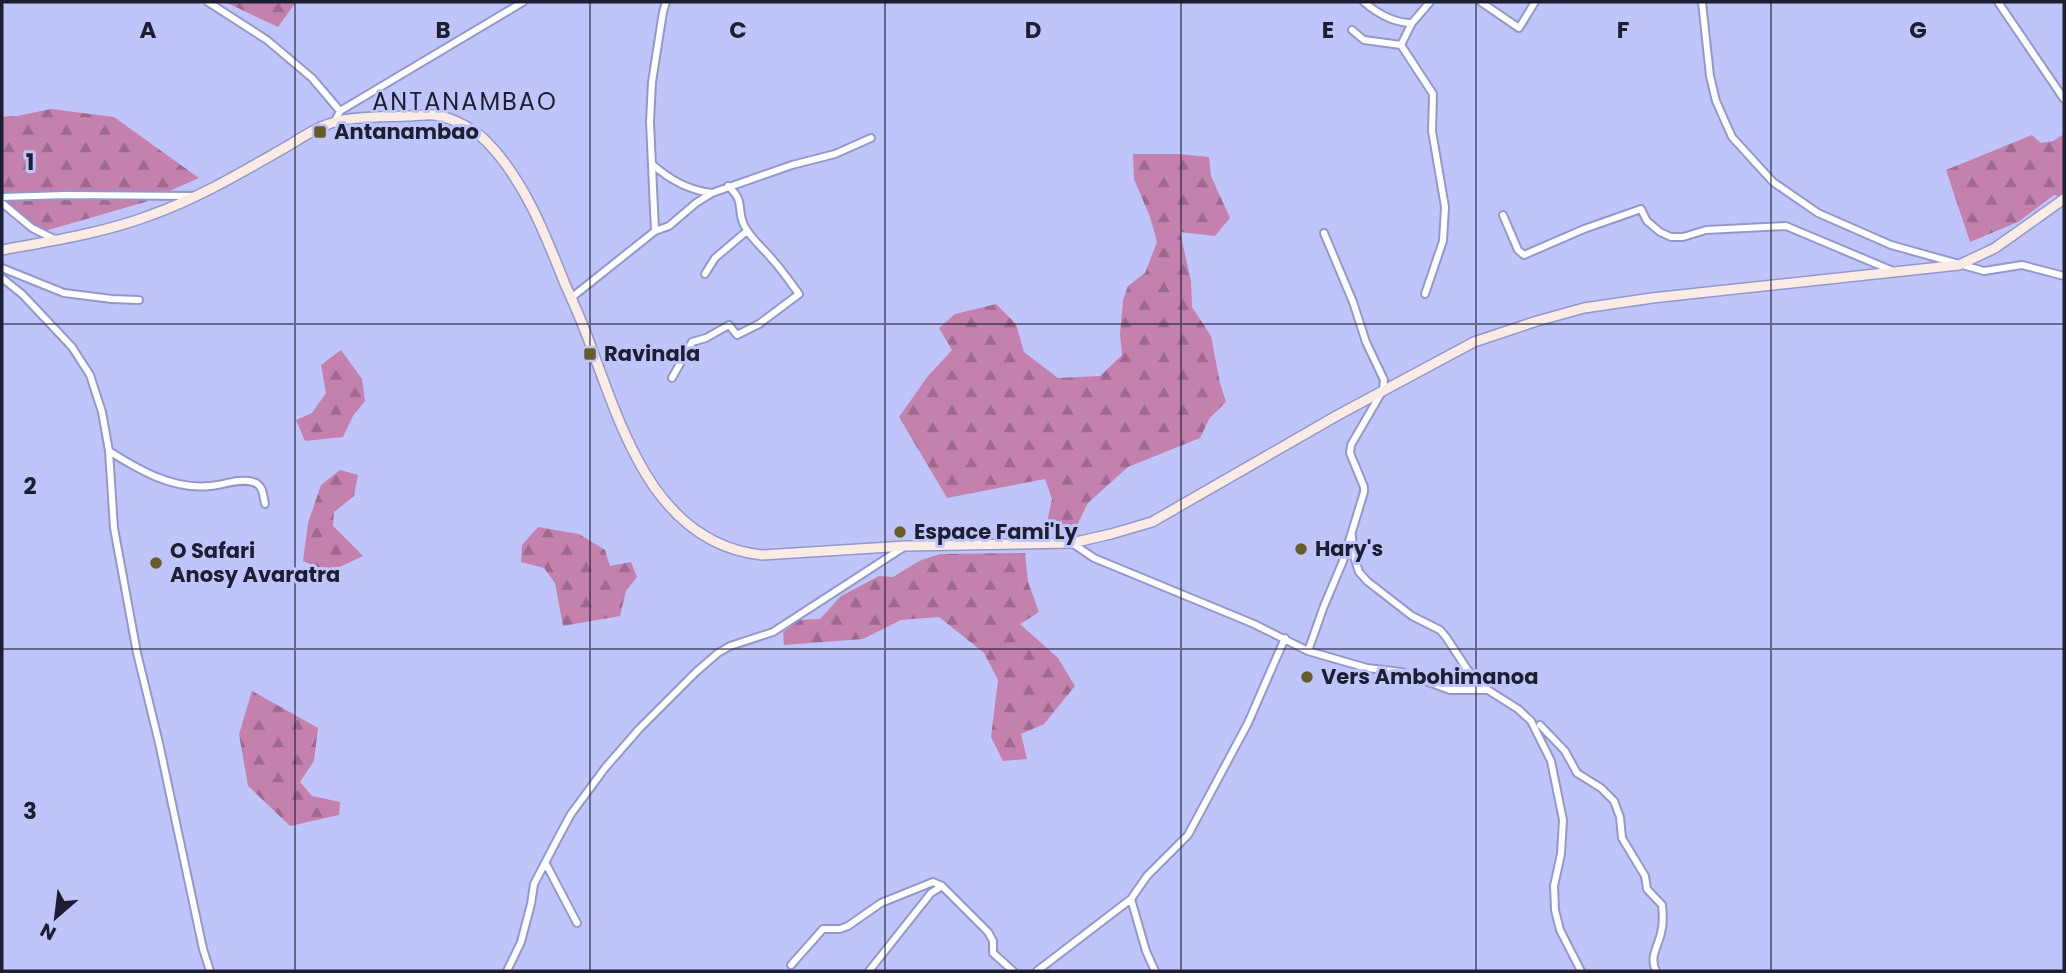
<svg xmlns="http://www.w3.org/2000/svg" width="2066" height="973" font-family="Poppins,sans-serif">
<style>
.forest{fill:url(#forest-firs)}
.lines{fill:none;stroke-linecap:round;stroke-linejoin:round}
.street-casing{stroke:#9398cb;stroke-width:10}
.secondary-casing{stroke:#9398cb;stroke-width:12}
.street{stroke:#fff;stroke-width:6}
.secondary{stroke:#fbebe5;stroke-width:9}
.grid{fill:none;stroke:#1c1e31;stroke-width:2;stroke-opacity:0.55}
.poi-dot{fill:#655c28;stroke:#bfc5fa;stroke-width:2.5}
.labels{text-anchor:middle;stroke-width:6;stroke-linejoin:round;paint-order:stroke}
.poi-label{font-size:21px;font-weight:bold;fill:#1c1e31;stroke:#bfc5fa;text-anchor:start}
.quarter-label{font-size:24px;letter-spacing:2px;fill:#1c1e31;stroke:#bfc5fa}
.grid-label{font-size:23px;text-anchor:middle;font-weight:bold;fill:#1c1e31;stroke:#bfc5fa;stroke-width:6;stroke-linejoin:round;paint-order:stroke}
</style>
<defs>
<pattern id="forest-firs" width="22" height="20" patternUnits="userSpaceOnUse" patternTransform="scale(1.75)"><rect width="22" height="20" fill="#c481ae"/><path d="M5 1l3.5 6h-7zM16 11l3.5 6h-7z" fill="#9e698e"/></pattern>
</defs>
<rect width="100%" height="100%" fill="#bfc5fa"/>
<path class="forest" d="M225,2H296L278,27Z
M51,109L114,117L199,178L145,202L45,231L2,205V117L17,116Z
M2064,134V198L2054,195L2018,222L1970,242L1946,170L2032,135L2041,143L2053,141Z
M1133,154H1178L1209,157L1211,176L1230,218L1215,236L1180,232L1191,281L1192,307L1211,336L1220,383L1226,402L1209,419L1200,438L1128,467L1088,503L1074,531L1046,527L1052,499L1045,479L947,498L899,417L928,376L952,350L939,328L955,314L996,304L1016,324L1024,352L1058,378L1100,376L1122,355L1120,334L1123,300L1128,286L1145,273L1157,242L1150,217L1134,179Z
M341,350L362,379L365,401L353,416L343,437L305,441L296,420L312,413L326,393L321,365Z
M340,470L358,475L354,496L334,512L333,526L363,556L329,572L303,561L308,523L321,485Z
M538,527L579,534L605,550L610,566L631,562L637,577L626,591L620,616L563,626L555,583L544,568L521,562L522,545Z
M1025,553L1028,582L1039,612L1020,624L1058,658L1075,686L1044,724L1021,734L1027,759L1003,761L991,737L998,680L984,653L939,617L901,620L863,639L784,645L783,632L799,620L820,619L841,596L879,576L893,577L919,561L940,554Z
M252,691L318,728L314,761L300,782L312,796L340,802L339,815L290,826L248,786L239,734Z"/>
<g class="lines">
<g class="street-casing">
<path id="street" d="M208,2L267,40L312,78L340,111
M1364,2C1378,14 1393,23 1412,23L1430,2
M1481,2L1519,28L1535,2
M1702,2L1710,76L1716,101L1732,137L1773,182L1818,213L1891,245L1984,271L2022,265L2064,276
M1998,2L2064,99
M1352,30L1364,40L1401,45L1412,23
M1401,45L1433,94L1432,131L1445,207L1443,241L1425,294
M335,121L340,111L523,2
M652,164C670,180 688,190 712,193
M2,197L65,195L193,196
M2,203L32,228L54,239
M1503,215L1518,250L1524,255L1584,229L1641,209L1647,221L1660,232L1671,237H1683L1706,230L1786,226L1893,271
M655,231L669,226L696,203L712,193L792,165L835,154L871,138
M2,268L64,293L112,299L139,300
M705,274L715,258L747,231
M2,278L22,294L72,347L90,375L102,412L109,451L114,528L137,653L159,743L203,949L210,971
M571,298L655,231L650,122L652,82L663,12L666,2
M672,378L692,342L706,338L729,325L737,335L759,324L799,294C790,282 782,270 772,259C763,248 750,238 744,225C736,208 746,202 728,186
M109,451C139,470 173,490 210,486C223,485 239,478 253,482C263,484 263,495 265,504
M1352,536L1353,553L1359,572L1367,581L1412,616L1440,630L1446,637L1467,669L1488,690
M1072,543L1094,558L1254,624L1308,651L1367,668L1401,672L1450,690H1488L1518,709L1531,721L1551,761L1563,820L1561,854L1554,886L1555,910L1560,930L1581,971
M1308,651L1324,606L1343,561L1364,492V487L1350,453L1351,445L1383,390L1384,380L1366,342L1353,302L1324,233
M1540,725L1565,751L1577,773L1601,788L1614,801L1620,817L1622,838L1645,876L1647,889L1662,905C1663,914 1663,926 1661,933C1658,947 1649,957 1656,971
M546,864L577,923
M1131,899L1146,951L1155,971
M791,965L823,929H840L848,926L881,903L933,882L942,886L988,932L993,941V953L1013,971
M507,971L521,942L531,904L534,884L558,838L571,814L605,768L639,729L696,672L718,653L730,646L773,632L904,547
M869,971L931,893L942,886
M1037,971L1131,899L1147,876L1188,835L1248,723L1285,638"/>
</g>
<g class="secondary-casing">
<path id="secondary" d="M2,250C51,241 104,233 151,215C196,199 237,175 279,151C296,142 315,127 335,122C353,116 388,117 408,116C417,116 427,114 435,115C453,118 474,129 486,141C524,179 545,234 565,284C575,306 585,329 593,352C624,436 658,544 762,555L906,546L1072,543L1111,534L1152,522L1338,415L1474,342L1537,321L1584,308L1652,298L1959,265L1995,248L2064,199"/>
</g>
<use href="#street" class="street"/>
<use href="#secondary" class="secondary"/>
</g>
<path class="grid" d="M295,2V971M590,2V971M885,2V971M1181,2V971M1476,2V971M1771,2V971M2,324H2064M2,649H2064"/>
<g class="poi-dot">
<rect x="313" y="125" width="14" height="14" rx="3.5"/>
<rect x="583" y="347" width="14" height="14" rx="3.5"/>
<circle cx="900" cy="532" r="7"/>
<circle cx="1301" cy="549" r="7"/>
<circle cx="156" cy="563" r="7"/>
<circle cx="1307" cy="677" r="7"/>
</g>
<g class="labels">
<g class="poi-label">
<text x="334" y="139">Antanambao</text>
<text x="604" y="361">Ravinala</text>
<text x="914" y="539">Espace Fami'Ly</text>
<text x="1315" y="556">Hary's</text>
<text x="170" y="558">O Safari<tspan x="170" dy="24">Anosy Avaratra</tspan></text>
<text x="1321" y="684">Vers Ambohimanoa</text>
</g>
<g class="quarter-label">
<text x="465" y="110">ANTANAMBAO</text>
</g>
</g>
<g class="grid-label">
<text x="148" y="38">A</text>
<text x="443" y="38">B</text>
<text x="738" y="38">C</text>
<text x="1033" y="38">D</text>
<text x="1328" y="38">E</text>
<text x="1623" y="38">F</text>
<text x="1918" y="38">G</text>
<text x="30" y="170">1</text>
<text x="30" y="494">2</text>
<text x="30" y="819">3</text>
</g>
<rect width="2066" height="973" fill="none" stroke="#1c1e31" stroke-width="7"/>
<g transform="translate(56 917) rotate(208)" stroke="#bfc5fa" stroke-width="5" paint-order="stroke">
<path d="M0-5L12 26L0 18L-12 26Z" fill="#1c1e31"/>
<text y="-10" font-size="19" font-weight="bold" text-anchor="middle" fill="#1c1e31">N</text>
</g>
</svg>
